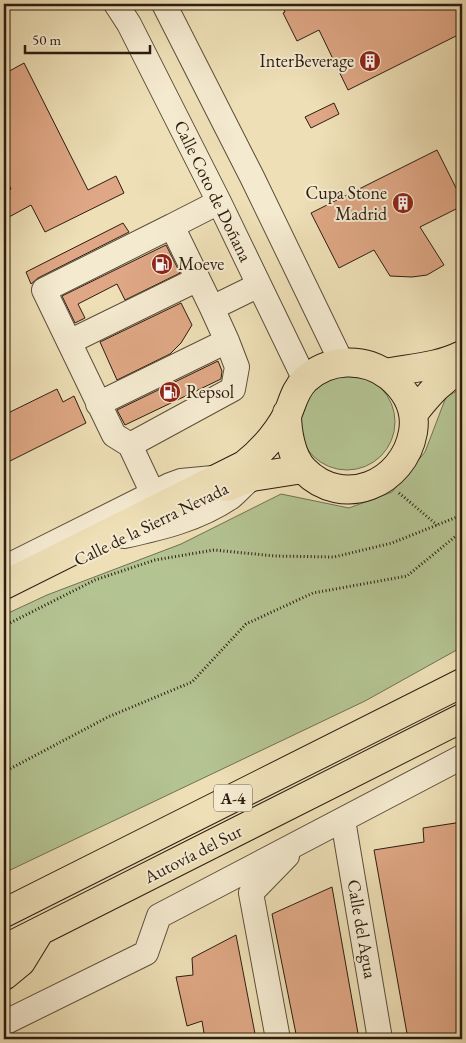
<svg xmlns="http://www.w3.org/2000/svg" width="466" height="1043" font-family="'EB Garamond',serif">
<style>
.green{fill:#b4c392;stroke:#707052}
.building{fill:#dfa785;stroke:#2c1d11}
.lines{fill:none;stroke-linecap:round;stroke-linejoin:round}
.minor-casing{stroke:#5c4e3a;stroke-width:26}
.major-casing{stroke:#2c1d11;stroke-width:30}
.highway-casing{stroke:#2c1d11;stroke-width:30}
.path{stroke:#2c1d11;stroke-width:3;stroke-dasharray:1 2.5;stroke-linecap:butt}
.minor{stroke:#f4ead0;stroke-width:24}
.major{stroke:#eedfb6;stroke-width:28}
.highway{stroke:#eedfb6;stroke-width:28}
.labels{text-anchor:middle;stroke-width:4;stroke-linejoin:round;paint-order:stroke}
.shield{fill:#f4ead0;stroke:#685a4a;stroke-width:1}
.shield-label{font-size:16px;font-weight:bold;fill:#2c1d11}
.poi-label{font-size:18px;fill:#2c1d11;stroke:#f4ead0;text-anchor:end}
.street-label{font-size:18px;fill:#2c1d11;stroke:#f4ead0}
</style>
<rect width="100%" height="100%" fill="#eedfb6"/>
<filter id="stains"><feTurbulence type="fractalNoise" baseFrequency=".004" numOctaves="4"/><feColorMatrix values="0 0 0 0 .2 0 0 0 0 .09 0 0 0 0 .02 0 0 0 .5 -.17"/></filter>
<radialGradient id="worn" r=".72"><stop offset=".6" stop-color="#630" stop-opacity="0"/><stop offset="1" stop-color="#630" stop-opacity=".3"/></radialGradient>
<path class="green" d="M299 422a48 48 0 1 1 96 0a48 48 0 1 1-96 0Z
M462,388V647L365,701L4,873V615L47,595L181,544L281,494L349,508L392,492L425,452L446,397Z"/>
<path class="building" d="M281,4H462V33L348,90L319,30L297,41L283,13L285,12Z
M24,63L88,190L116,176L124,193L45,232L31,205L9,217L4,206V194L11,189L4,175V74Z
M334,103L339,114L311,128L305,117Z
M437,150L462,200V206L420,227L444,265L427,275L412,277L390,276L374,250L339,268L311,213Z
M123,223L129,232L38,278L31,284L26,272Z
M166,245L180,273L125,300L117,284L78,304L85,318L75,323L62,296Z
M181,303L192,325L181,343L170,354L117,380L100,342Z
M218,361L222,371L221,379L125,425L117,410Z
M57,389L63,402L74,396L86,423L4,464V415Z
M462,822V1036L443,1039H408L374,850L424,842L423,828Z
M332,887L359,1039H297L272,914Z
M236,935L256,1039H205L202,1021L187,1026L176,977L193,975L192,958Z"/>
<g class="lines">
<g class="minor-casing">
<path id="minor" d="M116,4L129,24L219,202L305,380
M164,4L252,177L342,363
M212,308L172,226L219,202
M69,342L198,279
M98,404L227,341
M130,445L114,435L44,290L172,226
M153,494L130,445L233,389L237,367L227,341L212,308L259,285
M124,536C161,528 199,519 231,497C237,492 242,486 248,481
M4,568L170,485L181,481L213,478
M343,820L380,1039
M4,1023L146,953L159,916L462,757
M278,1039L251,893L287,856"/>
</g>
<g class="major-casing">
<path id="major" d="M385,373C411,368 438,367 462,355
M414,413C429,394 441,380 462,368
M227,487L252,477L303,469
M4,585L244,465C262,451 277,434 288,413C293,401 295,390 305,380C328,358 364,357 389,376C406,390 417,409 413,432C404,484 343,510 304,470C291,457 287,431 287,413"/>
</g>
<g class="highway-casing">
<path id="highway" d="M4,913L462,683
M4,949L462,718
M4,976L21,962L40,931"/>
</g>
<path class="path" d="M399,493L437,525
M4,626L95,580L155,560L214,550L275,556L334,557L392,543L462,515
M4,772L108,717L192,682L246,624L313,593L407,576L462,531"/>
<use href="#minor" class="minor"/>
<use href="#major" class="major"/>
<use href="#highway" class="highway"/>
</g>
<defs>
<g id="building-disc" transform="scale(1.125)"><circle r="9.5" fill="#8f2418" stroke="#f4ead0"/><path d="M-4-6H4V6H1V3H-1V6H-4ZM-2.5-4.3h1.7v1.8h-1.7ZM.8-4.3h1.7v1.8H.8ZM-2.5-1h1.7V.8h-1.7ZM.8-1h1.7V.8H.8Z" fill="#fff"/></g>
<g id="fuel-disc" transform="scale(1.125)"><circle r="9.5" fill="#8f2418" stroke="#f4ead0"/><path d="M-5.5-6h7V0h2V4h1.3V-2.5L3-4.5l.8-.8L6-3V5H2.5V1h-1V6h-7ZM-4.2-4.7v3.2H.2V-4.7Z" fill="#fff"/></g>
</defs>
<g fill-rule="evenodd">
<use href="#building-disc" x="370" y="61"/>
<use href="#building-disc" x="403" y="203"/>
<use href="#fuel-disc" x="162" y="264"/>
<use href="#fuel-disc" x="170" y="392"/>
</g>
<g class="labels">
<rect class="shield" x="214" y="784.5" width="38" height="27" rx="4"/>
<g class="shield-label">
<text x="233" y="804">A-4</text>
</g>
<g class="poi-label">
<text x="354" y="67">InterBeverage</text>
<text x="387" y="199">Cupa Stone<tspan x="387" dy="21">Madrid</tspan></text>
<text x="178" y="270" text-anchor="start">Moeve</text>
<text x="186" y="398" text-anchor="start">Repsol</text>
</g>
<g class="street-label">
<text transform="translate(213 191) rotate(64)" y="6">Calle Coto de Doñana</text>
<text transform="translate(151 524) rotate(-26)" y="6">Calle de la Sierra Nevada</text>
<text transform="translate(193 854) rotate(-27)" y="6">Autovía del Sur</text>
<text transform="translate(362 929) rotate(80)" y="6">Calle del Agua</text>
</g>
</g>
<rect width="466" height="1043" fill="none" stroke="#eedfb6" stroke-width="20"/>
<rect x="5" y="5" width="456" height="1033" fill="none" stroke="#2c1d11" stroke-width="2.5"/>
<rect x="10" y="10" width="446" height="1023" fill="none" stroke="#2c1d11"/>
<path d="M25 45v8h125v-8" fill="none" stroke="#2c1d11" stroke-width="2.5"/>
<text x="32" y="45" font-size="15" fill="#2c1d11" stroke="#f4ead0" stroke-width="4" paint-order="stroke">50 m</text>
<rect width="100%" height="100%" filter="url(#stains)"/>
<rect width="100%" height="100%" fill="url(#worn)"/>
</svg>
